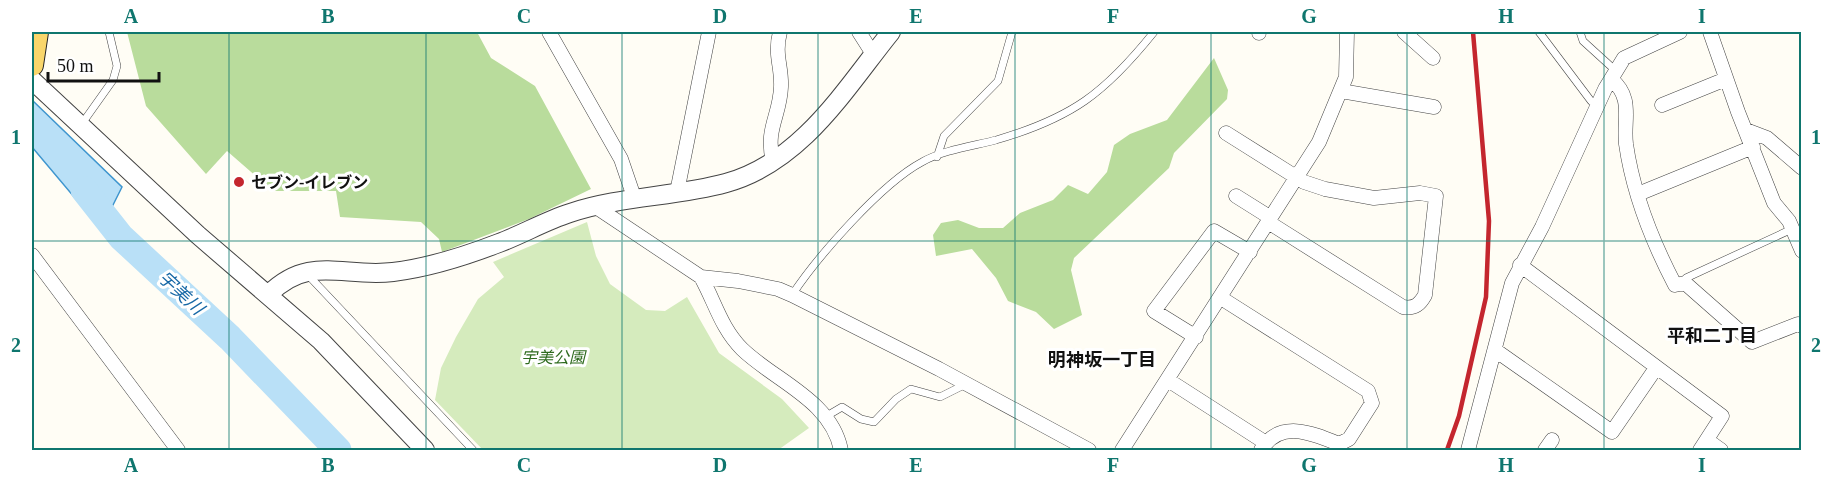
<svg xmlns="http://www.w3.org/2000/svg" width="1833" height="482" font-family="'Times New Roman','Noto Sans JP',serif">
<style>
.green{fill:#d5ebbd}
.forest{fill:#b9dc9c}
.water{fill:#b9e0f7;stroke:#3f96cf;stroke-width:1.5}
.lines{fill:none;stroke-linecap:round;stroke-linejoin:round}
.river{stroke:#b9e0f7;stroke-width:27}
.service-casing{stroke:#444;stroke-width:8}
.minor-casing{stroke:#444;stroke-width:15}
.tertiary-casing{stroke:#444;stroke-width:20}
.primary-casing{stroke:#222;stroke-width:24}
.service{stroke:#fff;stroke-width:7}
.minor{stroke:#fff;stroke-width:14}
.tertiary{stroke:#fff;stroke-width:18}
.primary{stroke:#f9d66b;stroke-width:22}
.rail{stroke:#c4262e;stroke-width:4.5}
.grid{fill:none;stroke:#0f766e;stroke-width:1.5;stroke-opacity:0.55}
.poi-dot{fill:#c4262e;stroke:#fff;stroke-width:2}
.labels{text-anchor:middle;stroke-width:6;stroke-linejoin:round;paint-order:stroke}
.poi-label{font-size:16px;font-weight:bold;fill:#111;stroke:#fff;text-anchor:start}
.park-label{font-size:16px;font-style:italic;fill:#2f6b1f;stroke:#fff}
.water-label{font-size:18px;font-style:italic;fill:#1768a6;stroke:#fff}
.neighbourhood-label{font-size:18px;font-weight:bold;fill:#111;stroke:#fff}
.neatline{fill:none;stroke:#0f766e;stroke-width:2}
.grid-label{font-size:20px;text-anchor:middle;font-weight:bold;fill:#0f766e}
</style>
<rect width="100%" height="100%" fill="#fffdf5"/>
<path class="green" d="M587,222L596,256L610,284L646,310L665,311L687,297L719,353L782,399L809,428L778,450H483L435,400L441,368L456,337L478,299L504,277L493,262Z"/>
<path class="forest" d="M127,32H477L491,58L535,86L591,189L529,219L442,252L439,239L421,222L340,217L336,191H273L227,151L206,174L146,106Z
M1214,58L1228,90L1227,99L1174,153L1169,168L1074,258L1071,270L1082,315L1054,329L1036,312L1008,301L996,278L972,249L936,256L933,235L941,223L958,220L979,228H1003L1020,213L1053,200L1068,185L1088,194L1107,172L1114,145L1130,134L1167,120Z"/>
<path class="water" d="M32,100L122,187L101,229L32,147Z"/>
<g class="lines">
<path class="river" d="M84,190L121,237L230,338L338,450"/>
<g class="service-casing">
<path id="service" d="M1539,32L1591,101L1597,104
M1580,32L1583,41L1616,71
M81,125L113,80L117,66L109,32
M937,157L944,136L998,81L1012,32
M308,275L473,450
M1685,283L1686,278L1792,229
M792,295C818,256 881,184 922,162C943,150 973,146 996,140C1072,118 1105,93 1154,32
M825,417L842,407L861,419L874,422L896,399L911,389L940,397L966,384"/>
</g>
<g class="minor-casing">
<path id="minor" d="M549,32L621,159L634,197
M859,32L873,54
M1404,32L1433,58
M1710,32L1738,112L1774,203L1789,221L1802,251
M1259,33V32
M1611,79C1634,98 1623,119 1626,144C1633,193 1652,241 1675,285L1685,283L1752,342L1798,324L1802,326
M1341,91L1434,107
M1662,105L1726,79
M1746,130L1767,138L1802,168
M1226,133L1304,182L1325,189L1374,198L1420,193L1436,196L1425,295C1420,304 1415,309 1403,307L1268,222
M773,161C765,129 780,116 781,87C782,66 774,55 780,32
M677,192L709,32
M1638,194L1753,147
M1236,196L1271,218
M593,205L701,277L738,281L778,289L792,295L939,369L1089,450
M32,255L178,450
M1520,265L1722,416L1700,450
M701,277C715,302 721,328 742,349C775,381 831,400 841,450
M1221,298L1368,391L1372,403L1349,439L1339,444C1312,433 1280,419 1261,450
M1196,337L1154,311L1214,231L1250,252
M1495,350L1612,432L1656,368
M1168,380L1266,443
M1707,440L1721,450
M1122,450L1319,142L1346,77L1347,32
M1468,450L1512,283L1542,227L1605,89L1624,58L1680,32
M1545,450L1552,440"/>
</g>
<g class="tertiary-casing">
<path id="tertiary" d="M32,80L198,235L321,341L425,450
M269,294C310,254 343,278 393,272C426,268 468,255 499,243C523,234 545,221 570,213C621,196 675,197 726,183C802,162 845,89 891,32"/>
</g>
<g class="primary-casing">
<path id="primary" d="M32,65L37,32"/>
</g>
<use href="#service" class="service"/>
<use href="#minor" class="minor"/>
<use href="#tertiary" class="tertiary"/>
<use href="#primary" class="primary"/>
<path class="rail" d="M1447,450L1459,416L1486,297L1489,221L1473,32"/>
</g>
<path class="grid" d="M229,32V450M426,32V450M622,32V450M818,32V450M1015,32V450M1211,32V450M1407,32V450M1604,32V450M32,241H1802"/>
<circle class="poi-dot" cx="239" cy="182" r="6"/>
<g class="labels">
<g class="poi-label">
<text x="251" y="188">セブン-イレブン</text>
</g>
<g class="park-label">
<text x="553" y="363">宇美公園</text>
</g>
<g class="water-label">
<text transform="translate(181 293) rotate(43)" y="6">宇美川</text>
</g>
<g class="neighbourhood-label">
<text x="1712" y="342">平和二丁目</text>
<text x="1102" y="366">明神坂一丁目</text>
</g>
</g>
<rect width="1833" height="482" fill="none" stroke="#ffffff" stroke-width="66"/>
<path d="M48 72v9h111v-9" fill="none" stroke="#111111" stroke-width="3"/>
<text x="57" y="72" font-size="18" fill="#111111" stroke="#ffffff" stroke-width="4.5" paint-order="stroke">50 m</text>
<rect x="33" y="33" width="1767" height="416" class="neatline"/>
<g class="grid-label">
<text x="131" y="23">A</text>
<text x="328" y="23">B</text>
<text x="524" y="23">C</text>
<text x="720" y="23">D</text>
<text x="916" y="23">E</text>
<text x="1113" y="23">F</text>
<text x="1309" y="23">G</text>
<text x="1506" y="23">H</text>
<text x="1702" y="23">I</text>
<text x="16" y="144">1</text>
<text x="1816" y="144">1</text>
<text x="16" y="352">2</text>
<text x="1816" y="352">2</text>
<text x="131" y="472">A</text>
<text x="328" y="472">B</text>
<text x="524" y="472">C</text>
<text x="720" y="472">D</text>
<text x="916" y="472">E</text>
<text x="1113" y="472">F</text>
<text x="1309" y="472">G</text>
<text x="1506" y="472">H</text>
<text x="1702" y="472">I</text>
</g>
</svg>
